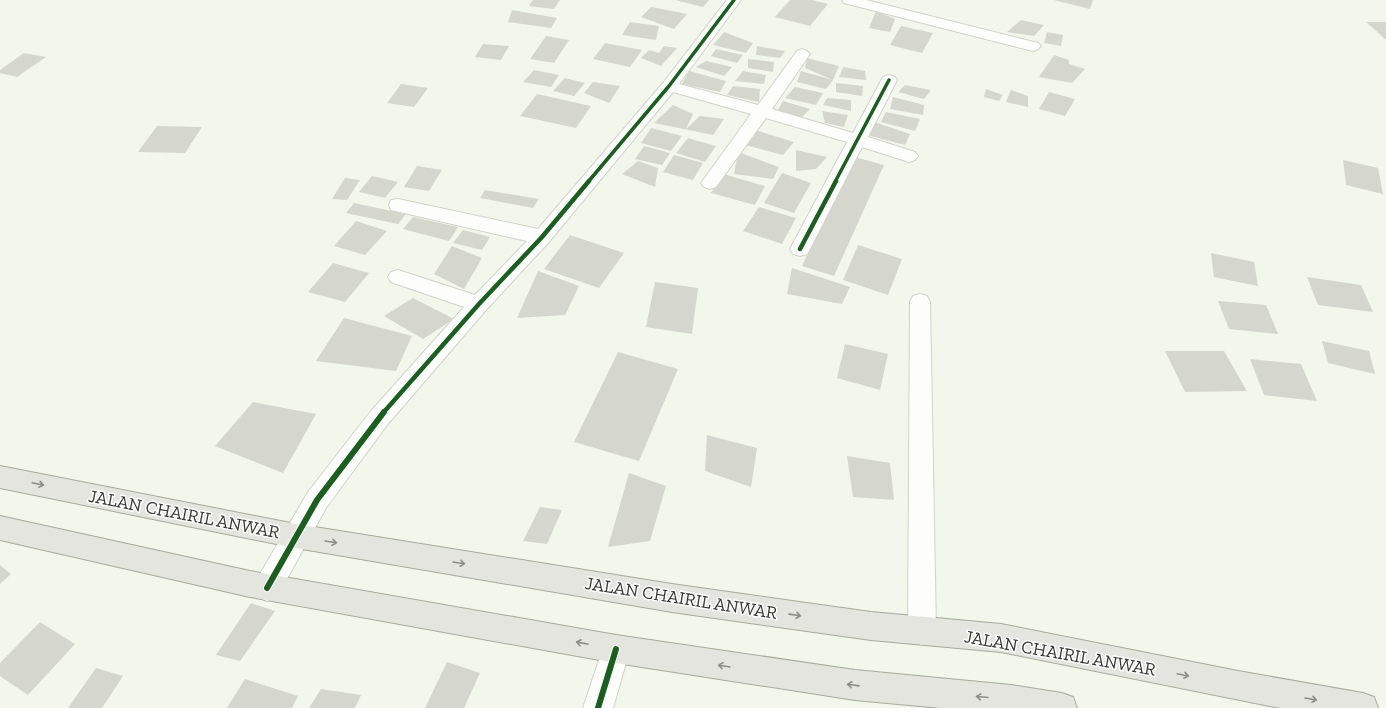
<svg xmlns="http://www.w3.org/2000/svg" width="1386" height="708" font-family="'Zilla Slab',serif">
<style>
.building{fill:#d5d7cf}
.lines{fill:none;stroke-linecap:round;stroke-linejoin:round}
.minor-casing{stroke:#d1d3cb;stroke-width:2}
.major-casing{stroke:#a6aa9b;stroke-width:2}
.minor{fill:#fdfefc;fill-rule:evenodd}
.major{fill:#e4e5df;fill-rule:evenodd}
.cycleway-far2-casing{stroke:#fff;stroke-width:5.5}
.cycleway-far1-casing{stroke:#fff;stroke-width:7}
.cycleway-casing{stroke:#fff;stroke-width:8}
.cycleway-far2{stroke:#1b5e20;stroke-width:3.5}
.cycleway-far1{stroke:#1b5e20;stroke-width:4.5}
.cycleway{stroke:#1b5e20;stroke-width:6}
.oneway{stroke:#8c8e87}
.labels{text-anchor:middle;stroke-width:3;stroke-linejoin:round;paint-order:stroke}
.near-street-label{font-size:18px;fill:#34362f;stroke:#fff}
</style>
<rect width="100%" height="100%" fill="#f3f6eb"/>
<path class="building" d="M533,0H560L554,9L529,6Z
M675,0H709L703,7Z
M790,0H812L828,4L810,26L775,17Z
M1054,0H1093L1090,9Z
M651,7L687,14L674,29L641,17Z
M512,10L557,18L551,28L508,22Z
M876,11L895,19L890,32L869,28Z
M1021,20L1044,25L1034,36L1007,32Z
M630,22L659,26L656,40L622,35Z
M1366,22H1386V39H1385Z
M901,26L933,33L922,53L890,45Z
M724,32L753,43L746,53L713,45Z
M1047,32L1063,35L1061,46L1044,43Z
M546,36L569,40L554,63L530,59Z
M605,43L642,50L630,67L593,59Z
M483,44L509,46L501,60L475,57Z
M664,46L677,48L661,66L641,58L649,50L659,53Z
M757,46L785,51L780,58L756,55Z
M716,49L743,55L737,63L711,56Z
M24,53L46,57L17,77L0,73V70Z
M1054,55L1069,60V64L1085,69L1072,83L1039,77Z
M807,58L839,66L833,80L826,89L797,82L801,71L833,80L805,68Z
M748,59L774,62L773,72L748,68Z
M706,61L732,67L724,76L696,67Z
M843,67L865,71L866,80L839,77Z
M534,70L559,75L551,87L523,82Z
M689,71L726,81L720,92L682,84Z
M743,71L766,75L764,84L735,81Z
M565,78L585,83L574,96L553,91Z
M593,82L620,86L609,103L584,93Z
M836,83L863,86L862,96L836,92Z
M401,84L428,88L414,107L387,103Z
M905,85L931,90L924,99L898,92Z
M733,86L760,89L759,102L727,95Z
M795,87L823,93L816,105L785,98Z
M986,89L1003,95L999,101L984,97Z
M1011,90L1028,96V107L1006,102Z
M1049,92L1075,99L1065,116L1039,109Z
M537,94L591,106L576,128L520,116Z
M893,97L924,105L923,115L890,109Z
M827,98L851,100V111L823,105Z
M783,101L810,109L800,119L777,112Z
M673,105L693,114L686,129L700,116L724,119L713,135L654,123Z
M822,111L848,115L844,127L825,123Z
M886,112L920,119L915,131L881,122Z
M874,122L910,134L905,145L867,135Z
M157,126L202,127L185,153L138,152Z
M651,128L682,136L671,151L641,143Z
M755,130L794,142L783,155L745,145Z
M688,138L716,146L705,162L676,153Z
M644,146L670,153L662,165L635,159Z
M796,150L827,157L816,169L796,171Z
M738,152L779,167L773,179L734,174Z
M674,155L703,163L693,180L663,172Z
M854,157L884,165L834,276L802,266Z
M1343,160L1378,168L1383,194L1346,185Z
M638,161L658,168L655,187L622,174Z
M417,166L442,170L429,191L404,187Z
M782,173L811,183L794,213L764,203Z
M723,174L765,186L755,205L711,193Z
M372,176L398,182L385,198L359,192Z
M345,178L360,180L347,200L332,199Z
M485,190L539,199L533,208L480,198Z
M354,203L406,214L398,224L346,213Z
M759,207L796,218L782,244L743,231Z
M413,217L458,227L449,241L403,229Z
M356,221L387,231L365,255L334,246Z
M463,230L490,237L482,250L453,243Z
M570,235L624,253L599,288L544,269Z
M858,245L902,259L888,295L843,280Z
M452,246L482,258L464,289L434,274Z
M1211,253L1254,262L1258,286L1214,277Z
M333,263L369,273L345,302L308,292Z
M792,268L850,287L842,304L787,294Z
M538,271L579,286L565,315L517,318Z
M1307,277L1361,285L1373,312L1318,305Z
M655,282L698,288L692,334L646,327Z
M413,298L454,319L423,339L384,316Z
M1218,301L1266,305L1278,334L1229,329Z
M344,318L412,336L396,371L316,361Z
M1322,341L1369,351L1375,374L1328,363Z
M845,344L888,354L880,390L837,378Z
M1165,351H1224L1247,391L1185,392Z
M618,352L678,369L639,461L574,442Z
M1250,359L1301,364L1317,401L1264,395Z
M253,402L316,414L283,473L215,446Z
M707,435L757,448L751,487L705,471Z
M847,456L890,463L894,500L853,497Z
M629,473L666,486L650,541L608,547Z
M540,507L562,510L547,544L523,541Z
M0,565L11,574L0,584Z
M251,603L275,611L240,661L216,655Z
M40,622L75,644L28,695L0,676V663Z
M447,662L480,673L464,708H425Z
M96,668L123,676L102,708H68Z
M245,679L298,696L292,708H227Z
M321,689L361,695L355,708H309Z"/>
<g class="lines">
<g class="minor-casing">
<path id="minor" d="M727,0H741L679,84L758,105L797,51L802,49L807,51L810,54L772,109L853,133L883,77L889,75L895,77L897,80L868,137L915,152L918,156L915,160L909,162L862,147L810,249L807,254L800,256L793,254L790,249L847,142L766,118L716,187L710,189L704,187L701,183L704,179L751,114L673,92L549,242L486,310L387,425L326,508L277,597L267,601L257,597L253,588L257,579L308,492L371,411L464,307L391,282L388,277L391,272L398,270L475,295L527,241L391,210L389,205L391,200L398,199L538,229L663,83Z
M842,0H866L1038,43L1041,46L1038,49L1033,51L844,3Z
M920,294L927,296L930,302L936,631L932,641L922,645L912,641L908,631L910,302L913,296Z
M616,635L626,639L630,649L613,708H583L606,639Z"/>
</g>
<g class="major-casing">
<path id="major" d="M0,466L296,524L672,584L871,612L1001,624L1238,671L1363,693L1374,697L1378,708H1280L1001,652L871,640L672,612L296,548L0,488Z
M0,516L250,571L616,635L855,670L1011,685L1062,693L1073,697L1077,708H941L855,700L616,663L250,597L0,540Z"/>
</g>
<use href="#minor" class="minor"/>
<use href="#major" class="major"/>
<g class="cycleway-far2-casing">
<path id="cycleway-far2" d="M588,182L669,86L734,0
M835,182L889,80"/>
</g>
<g class="cycleway-far1-casing">
<path id="cycleway-far1" d="M800,249L836,181
M383,413L479,304L542,237L589,181"/>
</g>
<g class="cycleway-casing">
<path id="cycleway" d="M267,588L317,500L384,412
M598,708L616,649"/>
</g>
<use href="#cycleway-far2" class="cycleway-far2"/>
<use href="#cycleway-far1" class="cycleway-far1"/>
<use href="#cycleway" class="cycleway"/>
</g>
<defs><path id="oneway-shaft" d="M-6 0H5M1.5-3L5.5 0L1.5 3" fill="none" stroke-width="1.6" stroke-linecap="round" stroke-linejoin="round"/></defs>
<g class="oneway">
<use href="#oneway-shaft" transform="translate(38 484) rotate(12)"/>
<use href="#oneway-shaft" transform="translate(331 542) rotate(9)"/>
<use href="#oneway-shaft" transform="translate(459 563) rotate(9)"/>
<use href="#oneway-shaft" transform="translate(795 615) rotate(8)"/>
<use href="#oneway-shaft" transform="translate(582 643) rotate(-170)"/>
<use href="#oneway-shaft" transform="translate(724 666) rotate(-171)"/>
<use href="#oneway-shaft" transform="translate(1183 675) rotate(12)"/>
<use href="#oneway-shaft" transform="translate(853 685) rotate(-172)"/>
<use href="#oneway-shaft" transform="translate(982 697) rotate(-175)"/>
<use href="#oneway-shaft" transform="translate(1311 699) rotate(10)"/>
</g>
<g class="labels">
<g class="near-street-label">
<text transform="translate(184 514) rotate(11)" y="6">JALAN CHAIRIL ANWAR</text>
<text transform="translate(681 598) rotate(9)" y="6">JALAN CHAIRIL ANWAR</text>
<text transform="translate(1060 653) rotate(10)" y="6">JALAN CHAIRIL ANWAR</text>
</g>
</g>
</svg>
